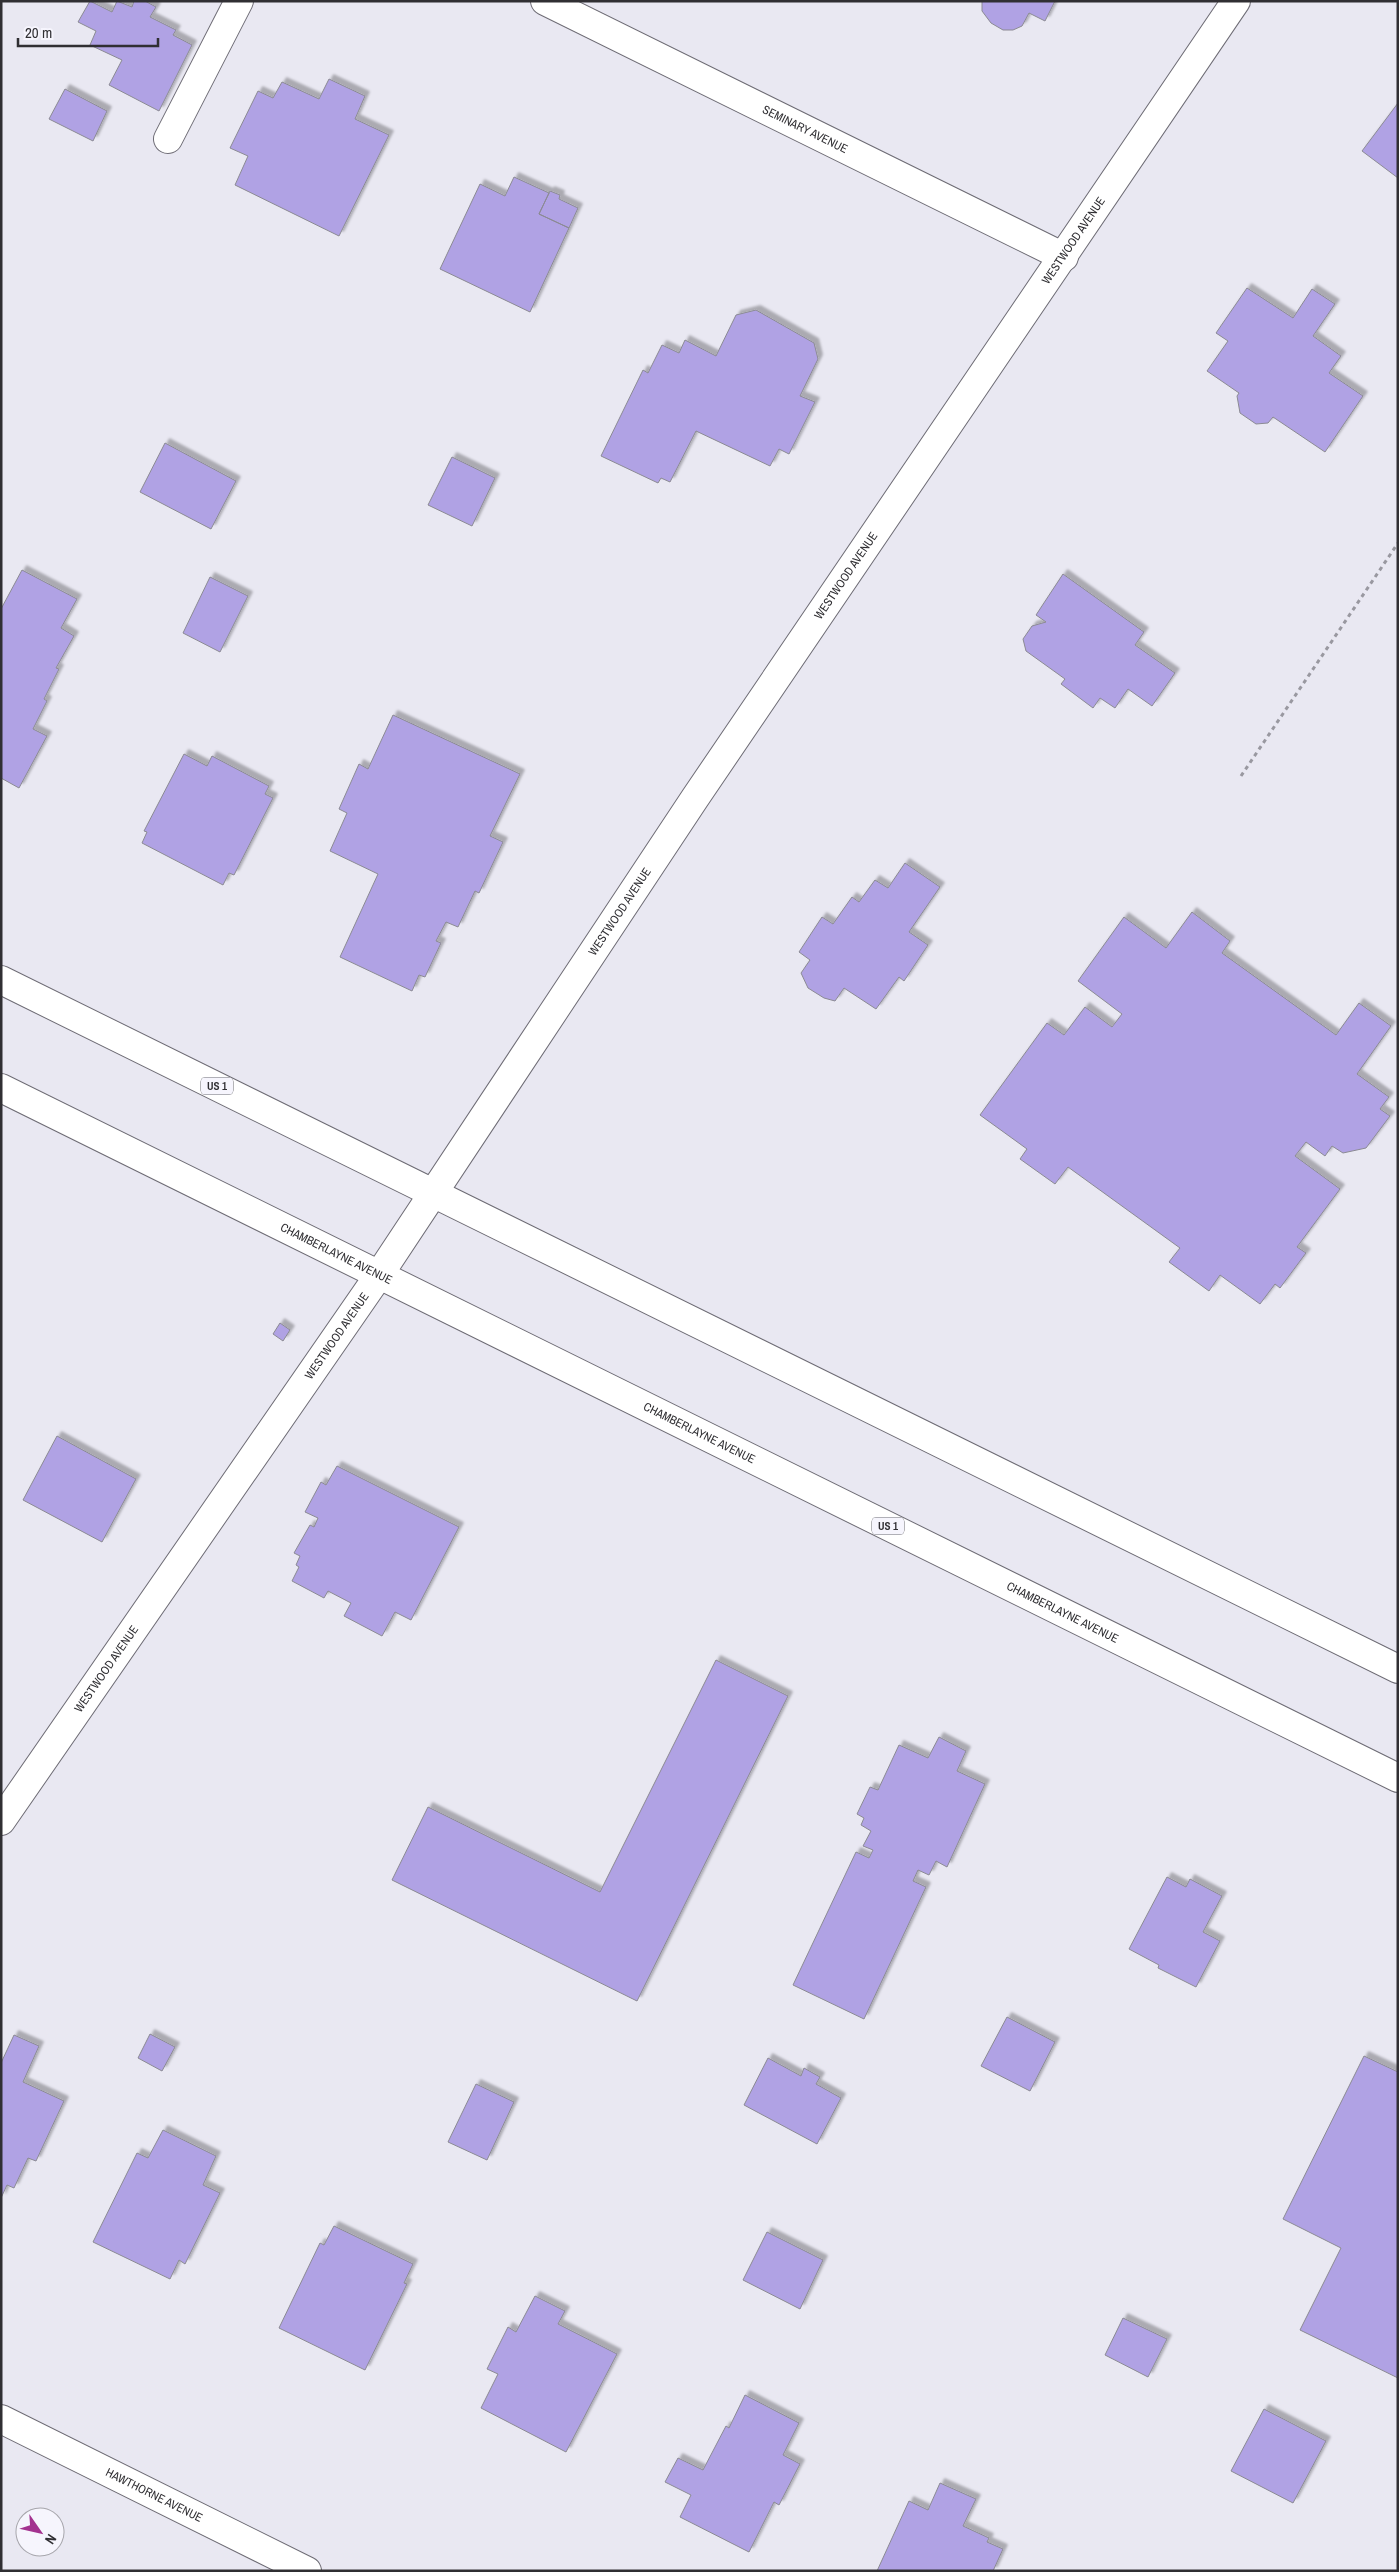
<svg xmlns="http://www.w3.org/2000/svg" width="1399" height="2572" font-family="'Archivo Narrow',sans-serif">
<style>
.building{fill:#b0a2e4;stroke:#8b8a93;filter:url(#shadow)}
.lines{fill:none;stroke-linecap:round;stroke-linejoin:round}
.minor-casing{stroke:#6e6c75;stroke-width:30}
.major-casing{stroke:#6e6c75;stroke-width:30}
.path{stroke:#9998a0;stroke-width:3;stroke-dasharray:4 4;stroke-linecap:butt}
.minor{stroke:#fff;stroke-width:28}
.major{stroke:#fff;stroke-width:28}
.labels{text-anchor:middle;stroke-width:4;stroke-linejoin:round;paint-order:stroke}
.shield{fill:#f6f5fd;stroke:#6b6a70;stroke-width:1}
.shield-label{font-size:11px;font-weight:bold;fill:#302f33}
.street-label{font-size:12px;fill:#302f33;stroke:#f6f5fd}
</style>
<defs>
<filter id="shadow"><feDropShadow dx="4.5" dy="-4.5" stdDeviation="1" flood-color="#0004"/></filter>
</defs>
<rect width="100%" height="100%" fill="#e9e8f2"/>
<path class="building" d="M90,1L112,12L117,1L132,7L134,1H145L156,7L150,17L176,30L173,35L192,45L159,111L109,85L122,60L90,45L96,31L78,22Z
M1055,1L1045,21L1029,13L1022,26L1013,30H1003L991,23L982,11V1Z
M329,79L365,96L355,119L389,135L339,236L235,185L248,156L230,148L258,91L273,98L282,82L319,99Z
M65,89L107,111L93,141L49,119Z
M1398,103V178L1362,151Z
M514,177L549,193L539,214L569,228L530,312L440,269L480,184L505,196Z
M550,191L560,195L559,199L578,208L569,228L539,214Z
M1247,288L1293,318L1312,289L1335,304L1313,336L1341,356L1329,373L1363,396L1325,452L1273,417L1268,423L1256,424L1240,413L1237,396L1239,393L1207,371L1228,341L1216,333Z
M756,310L814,343L818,359L800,396L815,402L789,454L779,449L770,466L696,431L670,482L661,478L658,483L601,456L643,370L648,373L662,345L679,353L685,340L716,356L736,315Z
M165,443L236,481L211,529L140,492Z
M452,457L495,478L472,526L428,505Z
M22,570L77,599L61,628L74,636L56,668L59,669L44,699L47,701L33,729L47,736L19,788L1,778V609Z
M1063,574L1144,632L1135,645L1175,673L1152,706L1128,689L1115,708L1100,698L1093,708L1061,684L1065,679L1026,651L1023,639L1032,626L1046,622L1036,615Z
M210,577L248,596L220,652L183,633Z
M393,715L520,774L490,836L503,842L479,893L475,891L458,927L446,922L436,941L441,943L425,977L419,975L412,991L340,957L378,874L330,851L347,813L339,809L359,764L368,769Z
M184,754L207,766L212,756L269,786L265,794L273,798L234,875L229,873L223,885L142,843L147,832L144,831Z
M905,863L940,887L909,932L928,945L904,981L899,977L876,1009L844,988L835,1001L824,998L808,988L801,973L810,960L799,952L822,917L833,924L852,897L859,902L875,880L888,888Z
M1192,912L1230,941L1222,953L1336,1035L1359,1003L1391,1026L1357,1074L1389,1097L1380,1109L1390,1116L1366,1148L1343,1153L1332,1146L1325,1156L1306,1142L1295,1156L1340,1189L1297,1247L1306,1253L1280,1288L1275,1284L1260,1304L1220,1275L1209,1291L1169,1262L1180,1248L1068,1167L1055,1184L1020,1159L1027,1149L980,1115L1047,1023L1064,1035L1085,1007L1112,1027L1122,1014L1078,981L1124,917L1166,948Z
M280,1323L290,1330L283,1341L273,1334Z
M57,1436L136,1479L102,1542L23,1500Z
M337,1466L459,1527L411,1620L395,1612L382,1636L344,1616L351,1603L328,1591L324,1598L292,1581L299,1567L296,1565L300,1556L294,1553L310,1525L314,1527L318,1518L305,1512L321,1482L326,1485Z
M716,1660L788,1696L637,2001L392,1880L428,1807L600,1892Z
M939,1737L966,1751L957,1771L985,1784L947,1867L936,1861L929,1875L918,1870L913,1881L926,1887L864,2019L793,1985L856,1852L869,1858L873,1850L863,1846L871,1831L861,1825L864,1818L857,1814L870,1787L878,1790L899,1745L928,1758Z
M1167,1877L1186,1887L1190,1879L1222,1896L1203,1932L1220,1941L1196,1987L1158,1968L1159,1965L1129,1949Z
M1007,2017L1055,2042L1030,2091L981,2066Z
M150,2034L175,2047L162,2071L138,2058Z
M14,2035L39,2046L23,2082L64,2101L36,2161L28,2158L14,2188L7,2185L1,2198V2063Z
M1364,2056L1398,2072V2378L1300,2330L1341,2248L1283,2219Z
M768,2058L801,2076L804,2068L820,2077L816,2084L841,2098L817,2144L744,2105Z
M476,2084L514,2102L487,2160L448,2142Z
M163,2130L216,2156L203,2185L220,2193L185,2264L179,2260L170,2279L93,2242L137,2153L148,2158Z
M334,2226L413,2264L404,2283L407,2284L365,2370L279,2328L320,2243L324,2245Z
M767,2232L823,2260L800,2309L743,2280Z
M535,2296L565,2311L558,2324L617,2354L566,2452L481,2408L498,2374L487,2369L508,2327L516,2332Z
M1123,2318L1167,2339L1148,2377L1105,2355Z
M745,2395L799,2423L783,2455L800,2464L779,2505L774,2502L749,2552L680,2517L691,2495L665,2482L678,2458L703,2470L726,2426L729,2428Z
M1264,2409L1326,2441L1293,2503L1231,2471Z
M940,2483L976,2499L963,2526L989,2538L987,2542L1003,2549L993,2571H877L909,2501L928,2510Z"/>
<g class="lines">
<g class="minor-casing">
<g id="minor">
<path id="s1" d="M545,1L1064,257"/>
<path d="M168,139L239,1"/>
<path id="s2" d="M1,1821L379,1275L695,798L1236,1"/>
<path id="s3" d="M1,2419L307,2571"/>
</g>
</g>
<g class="major-casing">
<g id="major">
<path d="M1,980L1398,1669"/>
<path id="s4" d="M1,1088L1398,1778"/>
</g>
</g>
<path class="path" d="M1241,776L1398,543"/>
<use href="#minor" class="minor"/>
<use href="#major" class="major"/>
</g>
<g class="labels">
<g class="shield">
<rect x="201" y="1077.5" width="32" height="17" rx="4"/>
<rect x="872" y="1517.5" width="32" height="17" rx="4"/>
</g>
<g class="shield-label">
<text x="217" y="1090">US 1</text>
<text x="888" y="1530">US 1</text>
</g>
<g class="street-label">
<text dy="4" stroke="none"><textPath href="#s1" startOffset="290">SEMINARY AVENUE</textPath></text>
<text dy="4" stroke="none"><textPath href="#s2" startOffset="1910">WESTWOOD AVENUE</textPath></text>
<text dy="4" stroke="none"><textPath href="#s2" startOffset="1505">WESTWOOD AVENUE</textPath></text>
<text dy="4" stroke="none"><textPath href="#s2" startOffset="1100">WESTWOOD AVENUE</textPath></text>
<text dy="4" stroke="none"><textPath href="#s4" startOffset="374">CHAMBERLAYNE AVENUE</textPath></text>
<text dy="4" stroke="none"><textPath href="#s2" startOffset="590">WESTWOOD AVENUE</textPath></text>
<text dy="4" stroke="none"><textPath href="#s4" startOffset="779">CHAMBERLAYNE AVENUE</textPath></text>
<text dy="4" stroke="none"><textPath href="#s4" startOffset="1184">CHAMBERLAYNE AVENUE</textPath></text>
<text dy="4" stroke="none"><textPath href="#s2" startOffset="185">WESTWOOD AVENUE</textPath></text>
<text dy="4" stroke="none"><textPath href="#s3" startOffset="171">HAWTHORNE AVENUE</textPath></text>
</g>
</g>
<rect width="1399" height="2572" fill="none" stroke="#302f33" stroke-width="5"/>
<g transform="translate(40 2532) rotate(124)"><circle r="24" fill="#f6f5fd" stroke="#a7a6ac"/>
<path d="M0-4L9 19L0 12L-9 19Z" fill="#a3328f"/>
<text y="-8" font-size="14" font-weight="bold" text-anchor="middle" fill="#302f33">N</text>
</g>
<path d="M18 38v8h140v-8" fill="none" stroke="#302f33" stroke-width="2.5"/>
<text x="25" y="38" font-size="15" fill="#302f33" stroke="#f6f5fd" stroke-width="4" paint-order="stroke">20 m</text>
</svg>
